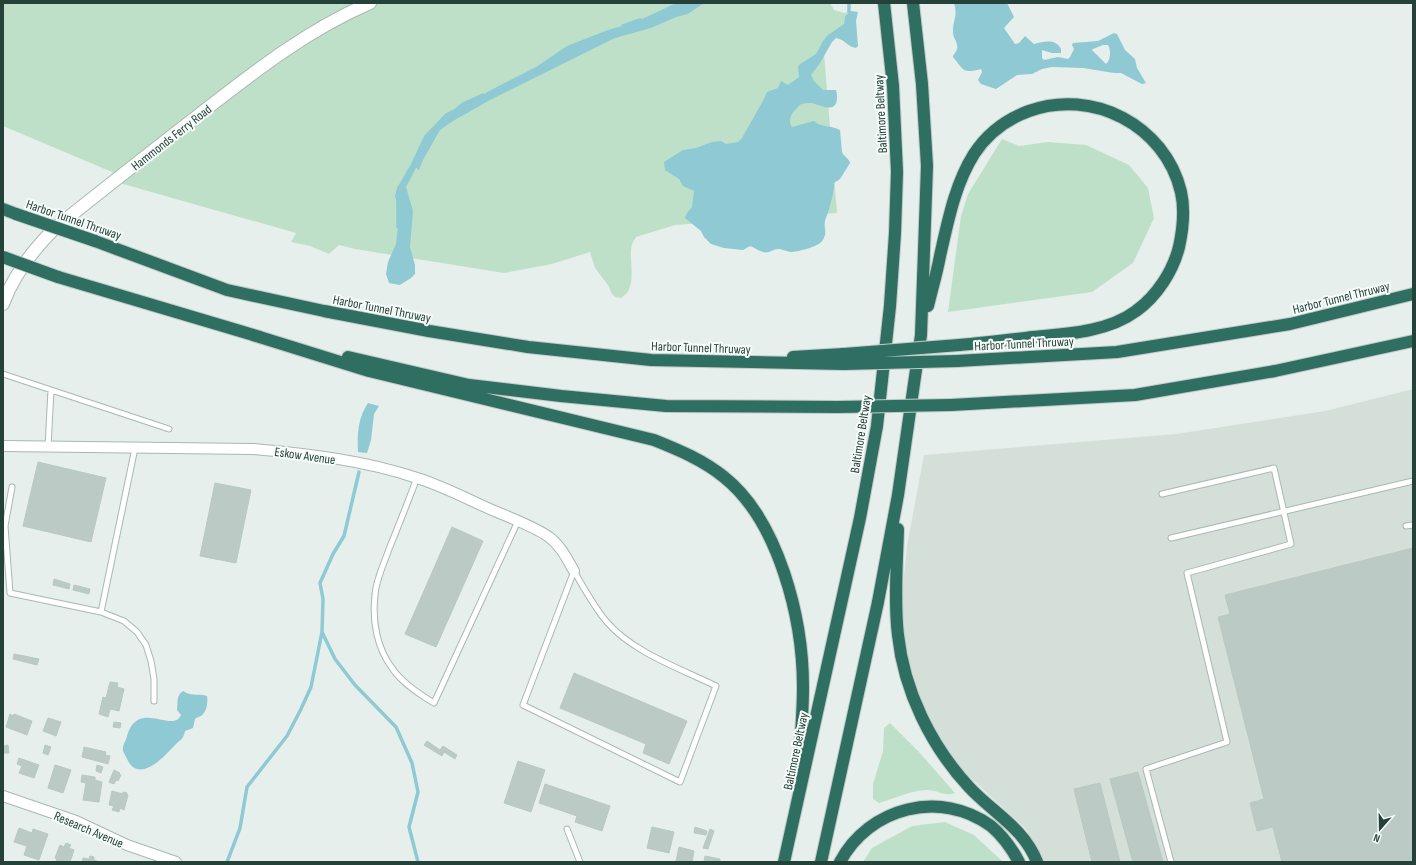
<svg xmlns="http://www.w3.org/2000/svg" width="1416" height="865" font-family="'Sofia Sans Condensed',sans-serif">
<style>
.built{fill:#d4dfda}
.green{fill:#bfe0c8}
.water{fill:#8ec9d4;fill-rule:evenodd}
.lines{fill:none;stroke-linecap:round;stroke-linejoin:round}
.stream{stroke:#8ec9d4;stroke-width:3.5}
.building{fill:#bbcac4;stroke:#b8c9c2}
.service-casing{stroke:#a8b8b2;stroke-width:7}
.minor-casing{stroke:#a8b8b2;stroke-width:12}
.tertiary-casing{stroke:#a8b8b2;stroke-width:14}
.motorway-casing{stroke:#c2cac8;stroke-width:14}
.service{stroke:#fff;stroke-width:5}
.minor{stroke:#fff;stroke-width:10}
.tertiary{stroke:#fff;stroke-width:12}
.motorway{stroke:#2f6f62;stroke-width:12}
.motorway-bridge-casing{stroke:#c2cac8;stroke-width:14;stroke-linecap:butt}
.motorway-bridge{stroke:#2f6f62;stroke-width:12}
.labels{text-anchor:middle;stroke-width:4;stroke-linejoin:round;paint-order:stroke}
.street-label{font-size:13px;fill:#24423a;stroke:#f7fbf9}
</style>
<rect width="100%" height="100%" fill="#e6efeb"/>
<path class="built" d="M1413,389V862H1044L1036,844L1026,829L959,767L940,740L924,708L912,673L903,635L902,597L907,546L924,455L1176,434L1325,411Z"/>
<path class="green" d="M3,3H830L834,10L844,13L849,12L845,16L844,24L823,41L837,213L675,225L636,237L632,244L631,250C630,266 637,289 621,298L615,297L612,294L608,285L595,268L590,252L552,264L504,273L355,249L339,245L329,254L310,246L291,242L296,233L123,184L112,172L3,126Z
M1002,139L1019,146L1048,142L1086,145L1129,165L1148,188L1154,218L1133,263L1092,292L948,312L961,216L968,194Z
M890,723L919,752L955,793C944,797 938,790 927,790C911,790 894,799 879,803L873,799V784L883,751L884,728Z
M945,822L974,835L1003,862H863L872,848L912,826Z"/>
<path class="water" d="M676,3H704L688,14L676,17L651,28L615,38L490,100L453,121L440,130L423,160L419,170H418L417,168H416L406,187L413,211L410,247L415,265V274L411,278L400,285L389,283L386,274L388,262L396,244L399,217L398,207L395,196L397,188L411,164L424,136L446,113L476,99L491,90L536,67L567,46L608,30L636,22Z
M954,3H1007L1014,17L1004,28L1015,44L1019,43L1025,36L1034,44C1044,42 1055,38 1061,49V53H1052L1042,50V58L1044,60L1058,57L1068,59L1070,57L1074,49L1072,45L1073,43L1098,41L1114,33L1117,34L1125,50L1135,59L1137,68L1146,83L1142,84L1121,73H1114L1083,68L1052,67L1042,69L1032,74L1017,75L996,89L981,84L978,80L982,72L981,69C962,74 964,70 953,57C953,54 956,53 957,49C959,43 952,37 953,31C953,19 958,17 954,3ZM1103,45H1108C1111,50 1111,60 1106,64L1092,50L1093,49Z
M851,11L858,12L856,21L858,46L856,48C848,47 844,39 836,38L832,42L820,63L811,75L814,81L823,90H836C837,93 837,96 837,99C835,115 819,104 811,103C807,103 804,103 801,104C794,111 786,118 792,127L814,121C822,128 831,125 840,130L842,152C844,157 849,158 850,163L840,179L834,183C835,190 829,211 826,218C822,227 829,232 822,241C818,247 797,252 790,252C786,251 782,249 778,249C773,249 769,254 763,252C758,251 754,247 750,246L743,250L724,248L711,244L704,237L701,231L685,218L687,213L692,207L694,191L683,186L679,179L665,170L664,162L683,150L696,148L712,142L721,141L726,144L738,142L742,138L764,99L767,92L778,88L781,81L788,85L799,77L798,67L800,64L816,54L823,41L828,35L844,24L845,16Z
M368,403L379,406L374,414L371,440L367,453L358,452C357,434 358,418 368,403Z
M183,691C192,697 199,693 207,696C208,702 207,712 201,716C199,717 197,717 195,719L193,728L185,731C183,740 181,739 175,745C163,758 139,784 127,759C126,756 124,754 123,751C122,745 126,741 127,736C138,698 173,734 181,715L177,710C178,703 176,695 183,691Z"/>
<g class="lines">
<path class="stream" d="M849,12V3
M623,26L640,20
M457,109L463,104L483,95
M398,201V227
M322,632L335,659L355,685L396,727L412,763L418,792L409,827L418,862
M227,862L240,828L247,787L287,736L301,709L311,687L322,632L323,599L320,583L333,554L344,536L359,472"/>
</g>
<path class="building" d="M38,462L106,478L91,542L23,526Z
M215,483L251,490L236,563L200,556Z
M452,527L483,541L436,647L405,634Z
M1413,548V862H1282L1273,827L1257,831L1250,803L1264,799L1218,617L1230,614L1225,595Z
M54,579L70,584L69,589L53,585Z
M74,585L90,589L89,594L73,590Z
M14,654L39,659L37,665L13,659Z
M574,673L687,721L669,764L643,753L646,744L560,708Z
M110,682L118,683L117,687L124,689L119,711L110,709L108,717L99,714L103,697L106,698Z
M10,714L13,716L14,714L32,721L27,735L6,727Z
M48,718L61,722L56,736L43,731Z
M114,722L121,723L120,728L113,727Z
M427,741L440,750L443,746L457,755L455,759L444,752L442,756L424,745Z
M8,745L9,753H4V746Z
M45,745L51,747L48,755L43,753Z
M84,747L106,752L105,755L110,756L108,764L82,757Z
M19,758L39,765L34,778L19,773L22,766L17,764Z
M518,761L545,770L531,812L504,803Z
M55,765L71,770L63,793L48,788Z
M97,765L103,767L101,773L96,771Z
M114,770L120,773L119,774L121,775L118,781L116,780L114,784L109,782Z
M1138,772L1163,862H1133L1110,779Z
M82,775L95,777V780L102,782L99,802L83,800L86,783L81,782Z
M1100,783L1120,862H1092L1074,789Z
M545,784L610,806L602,831L575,822L577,816L539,803Z
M112,791L123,794V792L127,793V795H128L124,810L120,808L119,812L112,810L114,806L109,805Z
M652,827L674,832L669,853L647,848Z
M695,827L707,831L706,835L694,833Z
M19,828L32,833L33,829L48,834L39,860L24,855L27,846L14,842Z
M710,829L714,831L708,849L703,848Z
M66,843L71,845L69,848L74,850L70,862L56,861L57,859L55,858L60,845L64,847Z
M679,847L694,851L692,862L676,861Z
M90,856L94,857V860L99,862H82L83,858L89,859Z
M705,856L720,859V862H704Z"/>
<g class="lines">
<g class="service-casing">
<path id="service" d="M3,374L169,429
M48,447L51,390
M417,478C408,501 399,525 389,549C384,564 376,579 375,595C372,621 377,648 392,668C402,683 419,694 434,703L518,521
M1162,494L1274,468L1291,544L1187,573L1227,742L1146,769L1171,862
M3,525L5,526L10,593L101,612L124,621L137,632L146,645L151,661L154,679V701
M5,526L12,487
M1406,526L1413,525
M1171,538L1413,481
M574,571C584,588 593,605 606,621C632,652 679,668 716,686L680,782L523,705Z
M101,612L135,448
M567,829L580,862"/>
</g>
<g class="minor-casing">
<path id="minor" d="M3,446L253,449C308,454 364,460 417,478C443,486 467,499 492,510C509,517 535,527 549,537C561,546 567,559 574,571
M3,796L76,821L127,845L176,862"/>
</g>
<g class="tertiary-casing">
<path id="tertiary" d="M3,304C14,274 32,251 54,229C102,190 151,152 200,114C254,72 307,30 370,3"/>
</g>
<g class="motorway-casing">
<path id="motorway" d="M3,209L16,214
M95,241L227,290L324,311L429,331L528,347L651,360L844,364
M58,277L260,337
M928,306C932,289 937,273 940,256C948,221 955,184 974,154C987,134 1007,119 1029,111C1092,88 1165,125 1181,192C1185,210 1183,229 1179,247C1173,271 1157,296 1136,311C1108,332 1066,334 1033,337C1008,340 984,343 959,345
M253,335L369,371L654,440C679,450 703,460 724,477C779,521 803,619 803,687C803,716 800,746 798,775
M348,357L469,385L561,396L666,406L838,407
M793,357L844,354
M957,361L1117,352L1290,324L1413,294
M951,405L1135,395L1275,371L1413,341
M898,529C897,564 894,601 898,635C904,691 931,746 969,787C992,812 1024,828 1037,862
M784,862L860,518L877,426L890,306L895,233L897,172L893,86L884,3
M821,862L878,602L898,495L921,335L927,166L922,84L913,3
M840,862C869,807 941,789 991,826C1003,836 1012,849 1019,862"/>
</g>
<use href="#service" class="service"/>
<use href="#minor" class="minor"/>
<use href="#tertiary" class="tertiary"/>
<use href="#motorway" class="motorway"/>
<g class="motorway-bridge-casing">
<path id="motorway-bridge" d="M16,214L95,241
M3,257L58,277
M844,354L959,345
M844,364L957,361
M838,407L951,405"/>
</g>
<use href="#motorway-bridge" class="motorway-bridge"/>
</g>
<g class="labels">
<g class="street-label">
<text transform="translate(880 114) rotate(-93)" y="5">Baltimore Beltway</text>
<text transform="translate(171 137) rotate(-38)" y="5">Hammonds Ferry Road</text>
<text transform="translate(74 219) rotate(19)" y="5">Harbor Tunnel Thruway</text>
<text transform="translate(1341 297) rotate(-14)" y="5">Harbor Tunnel Thruway</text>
<text transform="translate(382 308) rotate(11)" y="5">Harbor Tunnel Thruway</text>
<text transform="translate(1024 343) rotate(-3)" y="5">Harbor Tunnel Thruway</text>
<text transform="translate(701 347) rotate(2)" y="5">Harbor Tunnel Thruway</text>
<text transform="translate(860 434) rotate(-81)" y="5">Baltimore Beltway</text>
<text transform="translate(305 455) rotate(8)" y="5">Eskow Avenue</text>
<text transform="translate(795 751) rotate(-78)" y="5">Baltimore Beltway</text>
<text transform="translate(89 829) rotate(23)" y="5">Research Avenue</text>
</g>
</g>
<rect width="1416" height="865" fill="none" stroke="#24423a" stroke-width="8"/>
<g transform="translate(1380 829) rotate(200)" stroke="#f7fbf9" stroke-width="3" paint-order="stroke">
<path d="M0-3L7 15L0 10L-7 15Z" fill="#24423a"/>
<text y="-6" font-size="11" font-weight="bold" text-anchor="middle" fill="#24423a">N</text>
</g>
</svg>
